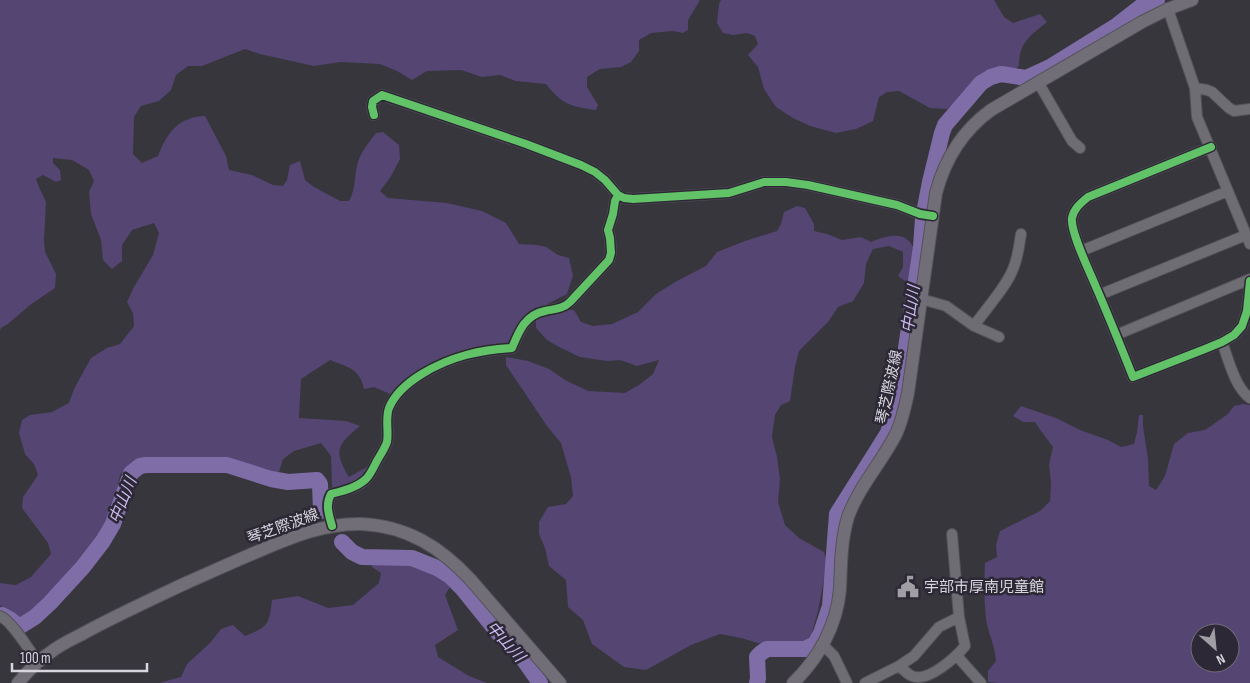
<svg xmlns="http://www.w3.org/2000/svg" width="1250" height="683" font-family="'Sofia Sans Condensed','Noto Sans JP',sans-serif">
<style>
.green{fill:#544573;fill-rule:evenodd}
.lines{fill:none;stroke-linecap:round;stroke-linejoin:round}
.river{stroke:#7f6da7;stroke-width:16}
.minor-casing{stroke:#545258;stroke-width:12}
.major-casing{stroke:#545258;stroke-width:14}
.minor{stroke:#6e6d73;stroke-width:10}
.major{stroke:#716e78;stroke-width:12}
.cycleway-casing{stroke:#2c2835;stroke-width:11}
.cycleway{stroke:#61c268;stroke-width:8}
.labels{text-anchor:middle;stroke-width:5;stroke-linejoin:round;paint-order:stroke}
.street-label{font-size:15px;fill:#d8d5de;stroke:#2c2835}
.poi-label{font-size:15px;fill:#d8d5de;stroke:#2c2835;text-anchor:start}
.water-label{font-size:16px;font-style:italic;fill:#cbbbf1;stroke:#2c2835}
</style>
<rect width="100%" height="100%" fill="#37363c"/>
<path class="green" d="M0,0H700L688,20V30L683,33L673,31L651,33L639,40V51L631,62L621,67L600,69L587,77V87L598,105L596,110C572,107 561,104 546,84L516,81L500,75L482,77L461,70L427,71L412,80L397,71L380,64L340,62L314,66L260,54L245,49L202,66H188L176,75L171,90L159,101L141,106L134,117L133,154L142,163L158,156C167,133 178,117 205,116L226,156L229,170L252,175L273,185L283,186L287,180L290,165L300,161L305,180L314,187L340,201H349C355,190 354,183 356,171C358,155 367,145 376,133L383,132L399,145L400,159L390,178L380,191L388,198L447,203L482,211L506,223L519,244L537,245L546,247L558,255L569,258L573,276L567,294L528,314L516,326L507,344L409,380L390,394L374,387L364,389C360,368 347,367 330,360L301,379L299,418L346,421L360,426C337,445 333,450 349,477L367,467L378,469L341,494L332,486L331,456L321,443L294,451L283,459L279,472L264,473L235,463L162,459L140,460L126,467L120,475L114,506L104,528L88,554L49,596L23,618L11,615L0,605V583L16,585L31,577L51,554L48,543L22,508L23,497L38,475L34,464L25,454L19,433L22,420L30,415L52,412L69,403L74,389L91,358L107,348L120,344L134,326L133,313L127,302L134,287L153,255L159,233L154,223L132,230L122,245V261L112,269L103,260L101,240L91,214L89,192L94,181L89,170L72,160L53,158V163L60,170L61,180L56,182L43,175L36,179L39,187L46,202L44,240L45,252L56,274L55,288L30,305L8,324L1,328L0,331Z
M721,0H994L1004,17L1013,23L1040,14L1047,22C1030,36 1019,42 1019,66L1012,71H994L976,81L956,103L947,109L930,108L899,91L887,92L879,97L873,121L856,129L836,133L810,126L793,118L776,107L764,89L758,67L748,55L758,44L755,36L747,33L733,35L723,33L717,23L719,4Z
M797,206L805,208L814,224V231L827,234L842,240L861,237L871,242C892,233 913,230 916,259C917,269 911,292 910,303L905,302V281L898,276L903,267V252L889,246L873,249L866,264L864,283L853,301L838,307L828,322L799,351L795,367L790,401L781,405L775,415L772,437L777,457L780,479L778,502L785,525L799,538L824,552L827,563L818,611L811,636L801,645L791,646L765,645L741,638L720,634L691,645L646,670L624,667L592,644L583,620L568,607L566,580L549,566L545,548L539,534V522L548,507L566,504L573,496L571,477L561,443L547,426L506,365V357L528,361L549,369L565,380L588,391L625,393L639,385L653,374L659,360L637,366L620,360L607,361L580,357L557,346L547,340L536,328V319L568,310H574L581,322L593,326L612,324L638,312L656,294L677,281L706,266L717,252L745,241L777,231L781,224L784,212Z
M1243,404L1250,405V683H998L988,682V671L996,661C995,645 988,633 986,619C984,600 984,581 985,563L997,557L996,545L1000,531L1040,511L1050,501L1051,483L1049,465L1053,447L1041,431L1035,422H1023L1013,416L1021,406L1056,418L1080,430L1108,440L1121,447L1134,444L1137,432L1139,415H1143V426L1148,459L1149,486L1156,490L1165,476L1174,444L1188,433L1205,430L1228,414L1234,406ZM1200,633H1230V663H1200Z
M373,562L414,563L436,573L450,587L445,595L458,630L435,645L438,657L469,676L487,683H159L181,677L187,664L210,643L221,629L233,625L245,636C268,627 269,625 272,600L298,596L328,608L353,605L379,583L381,573L372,567Z"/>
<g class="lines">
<path class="river" d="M342,542L352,552L362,557L412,558L437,568L450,576L462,588L499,634L519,653L540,683
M2,615L11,620L19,627L35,617L50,603L83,567L103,541L113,524L131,473L140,466L146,465H227L271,479L288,482L317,480L320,484L321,511
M757,683L758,678L757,657L761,653L767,649H805L815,644L821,633L830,606L837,514L888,433L898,402L921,247L923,218L930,182L942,133L945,125L981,83L991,77L1001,74L1026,78L1050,67L1116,26L1143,5L1157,0"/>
<g class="minor-casing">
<path id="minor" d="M1168,9L1195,88L1197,117L1250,244
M1038,82L1072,141L1080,148
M1195,88L1207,90L1212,92L1229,108L1234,111L1250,109
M374,115L372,107L373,101L382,95L526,144L581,165L595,172L605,180L618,195L624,198L633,199L729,193L764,182H786L808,185L897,205L920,214L933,216
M1211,147L1088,197C1081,203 1074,208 1072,218C1070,232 1090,272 1096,287C1109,317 1121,347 1133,377L1205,349L1222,342L1234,335L1242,326L1247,311L1250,281
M1081,251L1228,191
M1099,295L1246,235
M921,299L946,306L974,326
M1116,335L1250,279
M999,337L974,326C985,310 1007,286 1013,269C1018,258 1019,246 1021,234
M1222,342C1228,358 1235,388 1250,398
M332,526C329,515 325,505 331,494C343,491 356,488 366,479C371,474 374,466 378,459C381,454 385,448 387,442C389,431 385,419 389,408C400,381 440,362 466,355C481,351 496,349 512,348C519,331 525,315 545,311C554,309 563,309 570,302L609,260L611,253L610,238L608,230L613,214L615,201L618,195
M0,616C12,621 29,650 38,662
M823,645L834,656L847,683
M957,656L981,683
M899,666C903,669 907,674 912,676C928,683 956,657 965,646L959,617L952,534
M865,683L899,666L914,656L939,627L959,617"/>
</g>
<g class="major-casing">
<path id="major" d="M18,683C28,671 38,660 51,652C61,644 73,639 84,633C117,615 152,599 186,583C211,572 235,561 259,551C292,537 325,523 361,524C407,526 440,547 470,579L560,683
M793,683C819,658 837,625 840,589C841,565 841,540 848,517C859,486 882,462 896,434C902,422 905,407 908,393L936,193C945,159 962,131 991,110L1142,22L1168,9L1192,0"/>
</g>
<use href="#minor" class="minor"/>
<use href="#major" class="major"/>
<g class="cycleway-casing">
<path id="cycleway" d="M374,115L372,107L373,101L382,95L526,144L581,165L595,172L605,180L618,195L624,198L633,199L729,193L764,182H786L808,185L897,205L920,214L933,216
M1211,147L1088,197C1081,203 1074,208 1072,218C1070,232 1090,272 1096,287C1109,317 1121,347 1133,377L1205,349L1222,342L1234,335L1242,326L1247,311L1250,281
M332,526C329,515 325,505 331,494C343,491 356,488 366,479C371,474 374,466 378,459C381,454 385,448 387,442C389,431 385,419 389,408C400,381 440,362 466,355C481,351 496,349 512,348C519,331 525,315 545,311C554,309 563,309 570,302L609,260L611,253L610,238L608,230L613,214L615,201L618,195"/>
</g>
<use href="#cycleway" class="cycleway"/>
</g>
<defs>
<g id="civic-bare" transform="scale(1.725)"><path d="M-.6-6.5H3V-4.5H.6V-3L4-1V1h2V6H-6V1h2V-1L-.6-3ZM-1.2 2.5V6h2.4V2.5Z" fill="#a09da5" stroke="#2c2835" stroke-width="2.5" paint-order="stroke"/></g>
</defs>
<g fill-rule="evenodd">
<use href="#civic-bare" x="908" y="587"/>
</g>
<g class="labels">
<g class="street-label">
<text transform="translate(889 387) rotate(-78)" y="5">琴芝際波線</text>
<text transform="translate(283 526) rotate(-20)" y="5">琴芝際波線</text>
</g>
<g class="poi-label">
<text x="924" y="592">宇部市厚南児童館</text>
</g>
<g class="water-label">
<text transform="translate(910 309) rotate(-82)" y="6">中山川</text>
<text transform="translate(122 500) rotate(-68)" y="6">中山川</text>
<text transform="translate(506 641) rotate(48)" y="6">中山川</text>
</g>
</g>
<g transform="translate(1215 648) rotate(153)"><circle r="24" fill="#2c2835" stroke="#716d79"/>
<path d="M0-4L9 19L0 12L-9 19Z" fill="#a09da5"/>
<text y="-8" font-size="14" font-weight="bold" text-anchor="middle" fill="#d8d5de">N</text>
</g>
<path d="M12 663v8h135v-8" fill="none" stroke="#d8d5de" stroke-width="2.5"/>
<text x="20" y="663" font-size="15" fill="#d8d5de" stroke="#2c2835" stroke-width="4" paint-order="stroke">100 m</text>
</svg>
